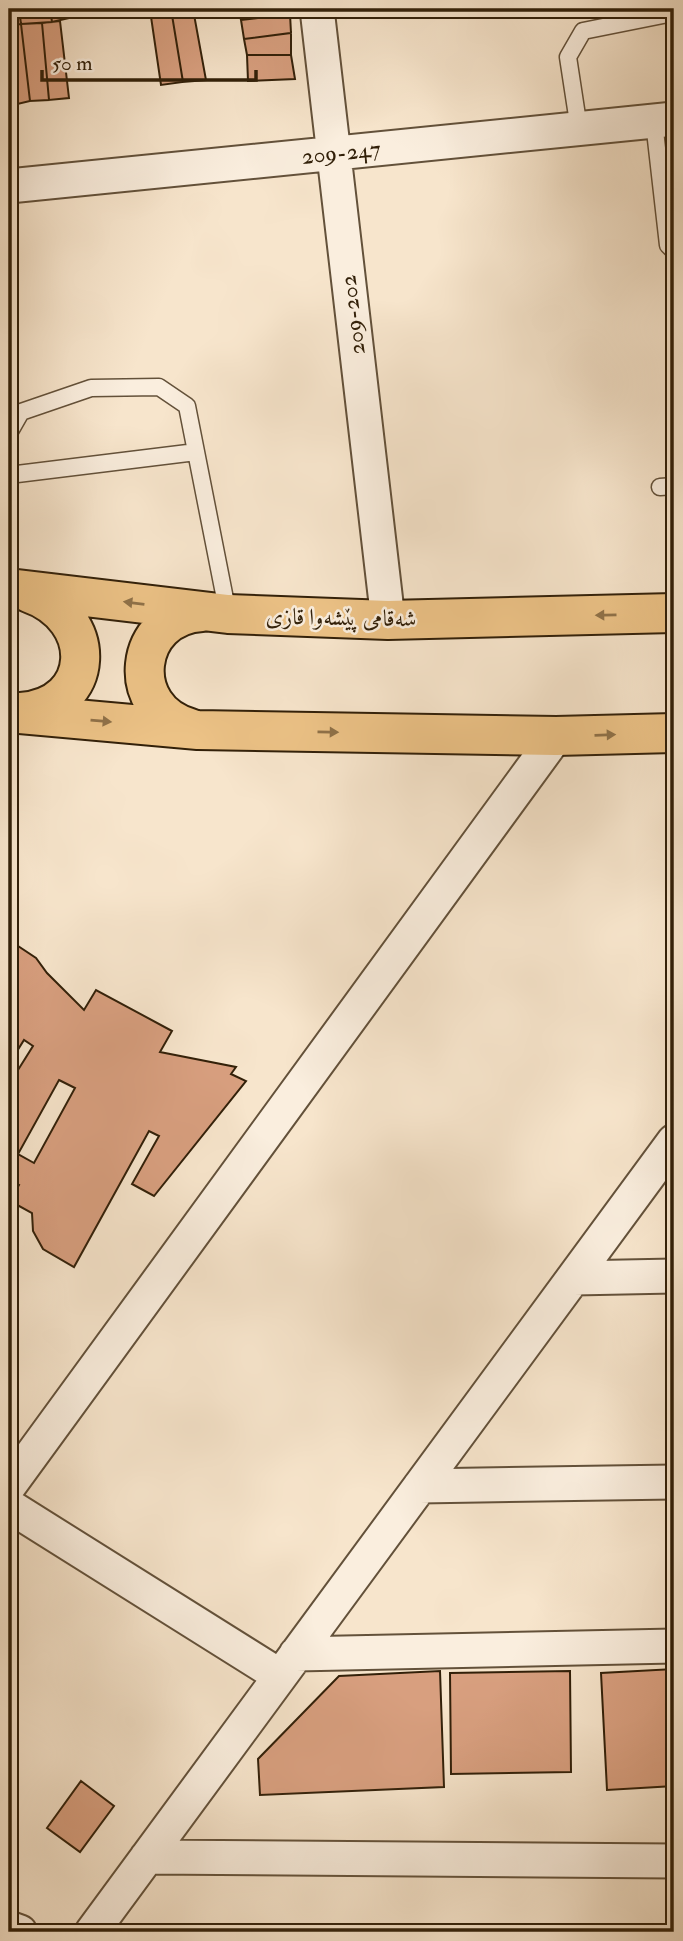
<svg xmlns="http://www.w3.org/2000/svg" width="683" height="1941" font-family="'IM FELL Double Pica',Amiri,serif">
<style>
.building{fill:#d89f7f;stroke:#322009;stroke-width:2;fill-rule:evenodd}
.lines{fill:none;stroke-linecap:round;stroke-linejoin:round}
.service-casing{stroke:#63513a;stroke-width:19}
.minor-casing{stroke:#63513a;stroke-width:37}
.trunk-casing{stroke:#322009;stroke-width:42}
.service{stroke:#faeede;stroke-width:16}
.minor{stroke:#faeede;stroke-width:33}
.trunk{stroke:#ecc286;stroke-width:38}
.oneway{fill:#8f7148}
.labels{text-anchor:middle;stroke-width:5;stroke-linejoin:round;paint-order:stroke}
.street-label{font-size:23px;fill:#322009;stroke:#faeede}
</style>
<rect width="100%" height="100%" fill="#f7e5cc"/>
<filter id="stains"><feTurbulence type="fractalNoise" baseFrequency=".00286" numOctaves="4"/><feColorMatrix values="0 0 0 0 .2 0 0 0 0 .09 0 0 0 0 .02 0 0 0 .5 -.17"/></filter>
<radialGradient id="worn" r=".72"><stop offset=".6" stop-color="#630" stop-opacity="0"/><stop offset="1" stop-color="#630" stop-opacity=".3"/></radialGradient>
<path class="building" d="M9,9H19L21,24L9,26Z
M19,9H50L52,22L21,24Z
M50,9H67L69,18L52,22Z
M67,9H85L86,16L69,18Z
M85,9H104L105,15L86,16Z
M171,9H193L206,80L183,82Z
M171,9L183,82L161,85L150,10Z
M238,9H289L290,14L241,20Z
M290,14L291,33L244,39L241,20Z
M60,21L69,98L49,100L42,23Z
M42,23L49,100L30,101L21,24Z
M21,24L30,101L9,106V26Z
M291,33V55H247L244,39Z
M247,55H291L295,79L248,81Z
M9,940L36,958L47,973L84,1010L96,990L172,1031L160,1052L236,1067L231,1074L246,1081L154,1196L132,1184L159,1136L149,1131L74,1267L43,1249L33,1231L32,1213L10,1201L19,1185L9,1180V1090L17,1078L9,1073V1065L18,1070L33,1046L24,1040L9,1064ZM59,1080L75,1088L34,1163L18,1154Z
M674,1669V1786L607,1790L601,1673Z
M440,1671L444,1787L260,1795L258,1759L339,1676Z
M570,1671L571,1772L451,1774L450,1673Z
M81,1781L114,1806L80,1852L47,1828Z"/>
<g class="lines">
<g class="service-casing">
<path id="service" d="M654,122L668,245L674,251
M579,129L568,57L583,31L668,14
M9,433L21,412L91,388L159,387L187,406L228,614
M9,475L196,452
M660,487L674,486"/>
</g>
<g class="minor-casing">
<path id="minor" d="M317,9L388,620
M9,186L674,119
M574,1278L674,1276
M9,1486L556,736
M420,1486L674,1482
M9,1506L280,1676
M296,1654L674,1646
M147,1857L674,1861
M9,1928L20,1932
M92,1932L674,1141"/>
</g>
<g class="trunk-casing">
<path id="trunk" d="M9,588L228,614L388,620L674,613
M21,712C97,706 100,618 29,593
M9,713L198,730L556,736L674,733
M190,728C123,709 133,616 202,612"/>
</g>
<use href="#service" class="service"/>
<use href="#minor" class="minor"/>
<use href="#trunk" class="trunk"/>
</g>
<defs><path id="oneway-solid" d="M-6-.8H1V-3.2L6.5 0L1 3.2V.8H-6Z" transform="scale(1.75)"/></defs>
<g class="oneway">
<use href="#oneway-solid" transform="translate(134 603) rotate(-173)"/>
<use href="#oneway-solid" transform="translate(606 615) rotate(179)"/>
<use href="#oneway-solid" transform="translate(101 721) rotate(5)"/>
<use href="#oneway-solid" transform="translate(328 732) rotate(1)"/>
<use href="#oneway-solid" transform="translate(605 735) rotate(-2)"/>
</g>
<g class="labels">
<g class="street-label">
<text transform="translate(341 152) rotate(-6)" y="8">209-247</text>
<text transform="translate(352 315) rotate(-97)" y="8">209-202</text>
<text transform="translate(341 617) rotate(1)" y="8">شەقامی پێشەوا قازی</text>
</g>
</g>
<rect width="683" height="1941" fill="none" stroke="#f7e5cc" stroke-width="35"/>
<rect x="10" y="10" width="662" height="1920" fill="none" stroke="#322009" stroke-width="3.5"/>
<rect x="18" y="18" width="648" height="1906" fill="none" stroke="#322009" stroke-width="2"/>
<path d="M42 70v10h214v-10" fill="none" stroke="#322009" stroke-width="3.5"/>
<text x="52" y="70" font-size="21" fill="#322009" stroke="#faeede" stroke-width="5" paint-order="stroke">50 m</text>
<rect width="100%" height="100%" filter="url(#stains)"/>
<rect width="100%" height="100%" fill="url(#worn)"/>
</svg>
